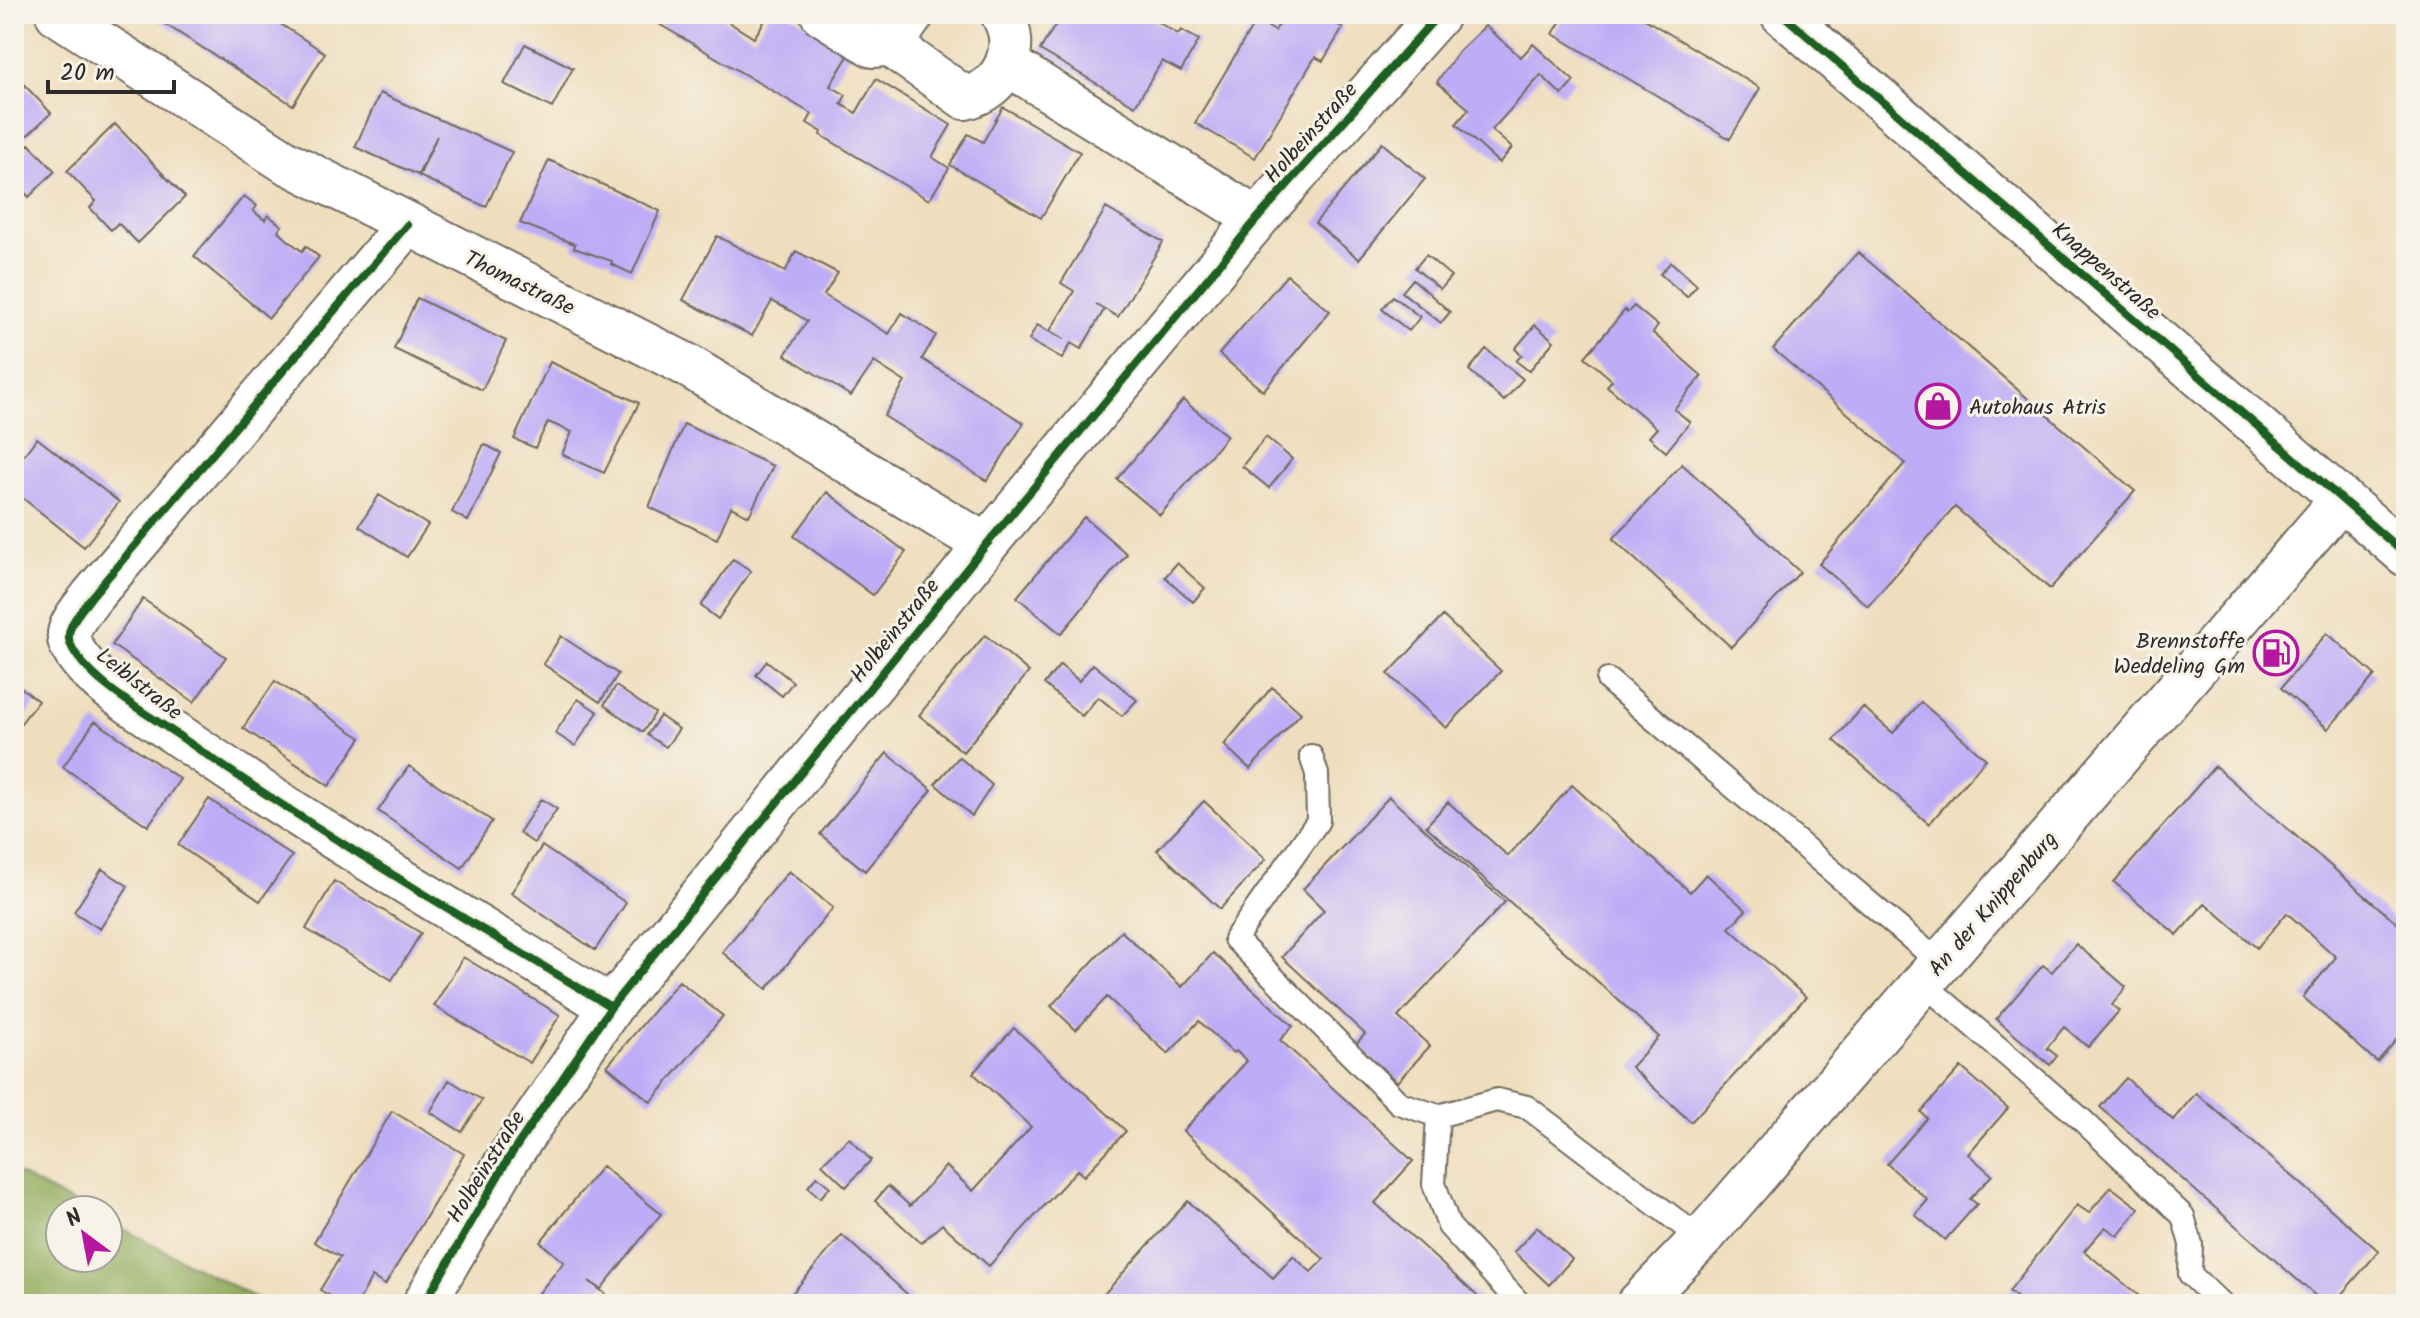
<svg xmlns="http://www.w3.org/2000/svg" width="2420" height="1318" font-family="Kalam,sans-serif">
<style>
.forest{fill:#91aa5c;stroke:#5e6a44;stroke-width:2}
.building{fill:#bdacf6}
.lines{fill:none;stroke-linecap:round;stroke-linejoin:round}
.service-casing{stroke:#706a5e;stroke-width:26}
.minor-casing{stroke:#706a5e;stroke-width:46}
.service{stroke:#fff;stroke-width:22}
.minor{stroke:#fff;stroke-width:42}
.cycleway-casing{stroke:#f7f3e8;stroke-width:13}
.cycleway{stroke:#1b5e20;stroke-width:8}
.labels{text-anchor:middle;stroke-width:6;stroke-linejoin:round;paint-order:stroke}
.street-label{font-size:22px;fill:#2b2b2b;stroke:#f7f3e8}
.poi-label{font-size:22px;fill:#2b2b2b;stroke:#f7f3e8;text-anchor:start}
</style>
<rect width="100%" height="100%" fill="#f7f3e8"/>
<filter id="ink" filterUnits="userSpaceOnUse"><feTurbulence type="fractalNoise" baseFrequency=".0125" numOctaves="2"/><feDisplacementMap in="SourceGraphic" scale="16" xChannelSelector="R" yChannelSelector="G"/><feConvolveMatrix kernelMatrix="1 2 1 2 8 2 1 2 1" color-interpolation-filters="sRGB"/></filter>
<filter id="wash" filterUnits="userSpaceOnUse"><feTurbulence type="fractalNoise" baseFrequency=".006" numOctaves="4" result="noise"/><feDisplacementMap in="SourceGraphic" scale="32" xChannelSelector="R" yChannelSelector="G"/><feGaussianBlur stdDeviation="1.8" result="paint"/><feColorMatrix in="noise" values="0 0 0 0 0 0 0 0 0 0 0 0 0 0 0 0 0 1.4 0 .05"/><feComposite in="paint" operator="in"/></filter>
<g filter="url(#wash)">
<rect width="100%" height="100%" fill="#efdebe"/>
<path class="forest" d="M14,1172L86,1210H60V1258H108V1221L267,1304H14Z"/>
<g id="blocks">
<path class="building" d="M149,14H265L325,53L293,105Z
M642,14H725L722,18L754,38L769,14H790L851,51L830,86L846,95L841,104L856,113L876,79L951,125L932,157L949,168L929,200L821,135L822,132L807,123L812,114Z
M1062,14H1144L1178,34L1181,30L1199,40L1181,71L1162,61L1135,106L1040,50Z
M1285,14H1319L1343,28L1323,61L1315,57L1255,158L1195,123L1256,20L1275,31Z
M1565,14H1636L1760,88L1730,139L1553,34Z
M1485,26L1521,57L1533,44L1574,81L1562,95L1541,75L1492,130L1512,148L1499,163L1456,124L1469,109L1437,82L1459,51Z
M525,44L573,68L552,108L504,84Z
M14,74L51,113L14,148Z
M380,93L512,152L486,207L419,176L437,136L418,175L355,147Z
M1003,107L1080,152L1041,218L950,165L968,134L983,142Z
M115,124L185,197L138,243L118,223L111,230L90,208L96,201L67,171Z
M1382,143L1425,179L1359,259L1315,223Z
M29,144L55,171L29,197L14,181V158Z
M549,160L660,211L632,274L611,264L612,261L574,248L575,244L520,223Z
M244,196L257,206L253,211L265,220L268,215L282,226L278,231L289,241L302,251L306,246L319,257L269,318L194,256Z
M1106,208L1163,242L1118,317L1096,304L1104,310L1081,349L1071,343L1062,359L1029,340L1037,325L1064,339L1050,331L1074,291L1061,283Z
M717,236L785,272L796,251L838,273L824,295L889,334L902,313L936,335L922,359L1024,423L987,481L884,416L905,382L874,362L851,396L785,355L807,321L791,311L772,301L752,336L683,300Z
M1858,252L2135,491L2050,589L1955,507L1868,606L1819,564L1905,463L1773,349Z
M1426,255L1451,276L1440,289L1415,268Z
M1671,262L1697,285L1687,297L1660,274Z
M1287,275L1330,311L1263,391L1219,354Z
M1413,279L1450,312L1441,323L1402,292Z
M1393,296L1420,317L1409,331L1382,309Z
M417,298L506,341L482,390L394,349Z
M1634,306L1658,326L1653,333L1702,376L1674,409L1690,422L1666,452L1649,437L1657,428L1607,386L1612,380L1585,357L1625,310L1627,313Z
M1535,325L1554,341L1529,371L1516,361L1522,355L1515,349Z
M1486,349L1523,379L1504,401L1469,370Z
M550,362L639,403L604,473L562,454L572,432L548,422L535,448L514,439Z
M1183,400L1227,436L1160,515L1117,479Z
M684,424L773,466L749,516L731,507L717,539L649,507Z
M1266,437L1292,459L1269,488L1242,466Z
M37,438L119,502L84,547L14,491V468Z
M484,444L501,453L468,521L452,512Z
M1682,464L1800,572L1731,647L1613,539Z
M827,492L906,552L873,595L794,536Z
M379,495L428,525L407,557L359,526Z
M1084,517L1127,554L1061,634L1017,597Z
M733,559L751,571L718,619L701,606Z
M1177,563L1205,588L1193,602L1165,577Z
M143,599L226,657L194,702L112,645Z
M1443,616L1501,671L1446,728L1388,674Z
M2327,633L2375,675L2328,729L2281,688Z
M985,635L1029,672L963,752L919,715Z
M561,636L618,674L600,702L543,664Z
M767,661L793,682L782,696L756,675Z
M1093,664L1137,700L1122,716L1098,697L1082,716L1044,684L1060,665L1079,681Z
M275,681L361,738L329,786L243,728Z
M14,682L38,701L14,732Z
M616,686L655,713L643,732L604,705Z
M1272,687L1301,713L1250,769L1224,745Z
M578,699L598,712L575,746L555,733Z
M1921,702L1986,759L1929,824L1834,740L1863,707L1893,733Z
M660,716L679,729L666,747L647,735Z
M95,721L180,779L148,826L63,767Z
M887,753L932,790L865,871L820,834Z
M959,757L992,785L972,816L935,784Z
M409,766L492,821L462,868L378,811Z
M2215,766L2406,931V1029L2377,1062L2303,997L2336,957L2287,913L2257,948L2205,903L2177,935L2114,882Z
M1572,785L1690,892L1706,874L1746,910L1729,928L1806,997L1691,1122L1631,1067L1659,1037L1426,826L1448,802L1508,856Z
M1389,797L1505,902L1398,1017L1430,1046L1397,1082L1356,1044L1365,1034L1282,957L1324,910L1303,889Z
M209,799L292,856L260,901L178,845Z
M541,799L557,809L534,843L519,833Z
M1204,801L1266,859L1220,909L1157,850Z
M542,846L626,903L595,950L511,893Z
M102,869L128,886L100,929L74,912Z
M789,871L833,908L767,989L722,952Z
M334,881L421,933L392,980L306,929Z
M1121,931L1182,987L1213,953L1293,1026L1280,1040L1413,1161L1375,1203L1486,1304H1095L1188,1201L1273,1278L1293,1256L1311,1272L1324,1259L1183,1131L1247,1061L1236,1051L1233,1053L1199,1021L1168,1054L1107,997L1076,1030L1051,1006Z
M2076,944L2126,987L2112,1005L2119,1011L2088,1047L2064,1027L2047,1048L2057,1056L2050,1065L1996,1019L2043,965L2052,972Z
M463,957L560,1015L530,1063L434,1006Z
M679,981L723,1016L651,1102L607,1066Z
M1014,1028L1126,1131L1084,1176L1077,1170L989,1266L942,1224L921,1243L875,1201L888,1186L910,1206L946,1166L973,1191L1031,1127L973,1073Z
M1961,1067L2008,1108L1968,1154L1992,1175L1970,1199L1977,1204L1945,1240L1915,1215L1928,1200L1887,1164L1927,1118L1921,1112Z
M2126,1078L2173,1120L2196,1093L2379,1251L2333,1304H2325L2100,1107Z
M449,1080L482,1100L462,1132L430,1112Z
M392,1111L464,1154L385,1285L372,1277L357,1304H344L320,1290L340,1257L314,1242Z
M849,1138L871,1160L846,1187L822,1164Z
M602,1166L661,1214L601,1289L589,1281L618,1304H530L564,1262L540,1242Z
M817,1176L830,1187L820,1198L808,1187Z
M2111,1187L2139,1208L2118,1236L2105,1227L2084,1251L2149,1304H2025L2009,1291L2077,1205L2089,1213Z
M1537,1227L1572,1259L1549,1285L1514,1252Z
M842,1235L918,1304H783Z"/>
</g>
</g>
<g filter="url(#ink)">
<use href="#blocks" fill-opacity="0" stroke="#706a5e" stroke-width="2"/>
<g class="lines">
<g class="service-casing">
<path id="service" d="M1608,680L1940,963
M1311,756L1317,774L1318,821L1235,939L1399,1103L1438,1116L1497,1100L1527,1107L1701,1239
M1923,983L2080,1118L2183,1216L2191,1244L2190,1274L2221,1304
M1438,1116L1434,1184L1449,1226L1520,1304"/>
</g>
<g class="minor-casing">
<path id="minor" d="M57,14L286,162L685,364L986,545
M822,14L873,46L896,44
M913,14L895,40L900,52L965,98C1004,89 1022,48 1002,14
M1782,14L2406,555
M1007,64L1257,219
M407,225L92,596C83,609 64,627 70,643C84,678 144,712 175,733C316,831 464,918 611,1007
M424,1304L508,1159L611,1007L986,545L1257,219L1439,14
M1638,1304L1701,1239L2342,499"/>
</g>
<use href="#service" class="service"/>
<use href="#minor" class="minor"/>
<g class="cycleway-casing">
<path id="cycleway" d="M1782,14L2406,555
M407,225L92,596C83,609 64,627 70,643C84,678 144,712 175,733C316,831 464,918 611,1007
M424,1304L508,1159L611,1007L986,545L1257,219L1439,14"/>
</g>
<use href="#cycleway" class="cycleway"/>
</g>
</g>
<defs>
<g id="shop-ring" transform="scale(2.3)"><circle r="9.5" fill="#f7f3e8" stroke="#b5179e" stroke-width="1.5"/><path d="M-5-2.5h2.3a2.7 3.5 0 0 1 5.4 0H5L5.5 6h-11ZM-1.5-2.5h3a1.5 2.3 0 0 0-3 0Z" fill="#b5179e"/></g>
<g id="fuel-ring" transform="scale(2.3)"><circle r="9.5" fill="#f7f3e8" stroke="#b5179e" stroke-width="1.5"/><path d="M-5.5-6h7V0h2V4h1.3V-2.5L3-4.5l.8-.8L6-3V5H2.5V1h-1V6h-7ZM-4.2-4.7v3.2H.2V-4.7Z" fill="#b5179e"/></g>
</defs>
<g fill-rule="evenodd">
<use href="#shop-ring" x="1938" y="406"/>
<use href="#fuel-ring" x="2276" y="653"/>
</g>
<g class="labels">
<g class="street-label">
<text transform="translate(1310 132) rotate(-48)" y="8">Holbeinstraße</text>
<text transform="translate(2107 270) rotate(41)" y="8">Knappenstraße</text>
<text transform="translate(520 282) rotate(26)" y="8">Thomastraße</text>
<text transform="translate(894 630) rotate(-51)" y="8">Holbeinstraße</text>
<text transform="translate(140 683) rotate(38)" y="8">Leiblstraße</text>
<text transform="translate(1992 903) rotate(-49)" y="8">An der Knippenburg</text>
<text transform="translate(485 1166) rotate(-58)" y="8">Holbeinstraße</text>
</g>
<g class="poi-label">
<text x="1969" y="414">Autohaus Atris</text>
<text x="2245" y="648" text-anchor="end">Brennstoffe<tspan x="2245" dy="25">Weddeling Gm</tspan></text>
</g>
</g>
<rect width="2420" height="1318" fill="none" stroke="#f7f3e8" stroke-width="48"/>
<g transform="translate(84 1234) rotate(328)"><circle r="38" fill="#f7f3e8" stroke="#a5a39c" stroke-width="2"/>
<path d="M0-6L14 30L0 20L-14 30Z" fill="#b5179e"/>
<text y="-12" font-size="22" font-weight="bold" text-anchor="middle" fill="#2b2b2b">N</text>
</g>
<path d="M48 80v12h126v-12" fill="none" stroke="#2b2b2b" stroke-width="4"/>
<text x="60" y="80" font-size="24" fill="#2b2b2b" stroke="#f7f3e8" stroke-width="6" paint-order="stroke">20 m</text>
</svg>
